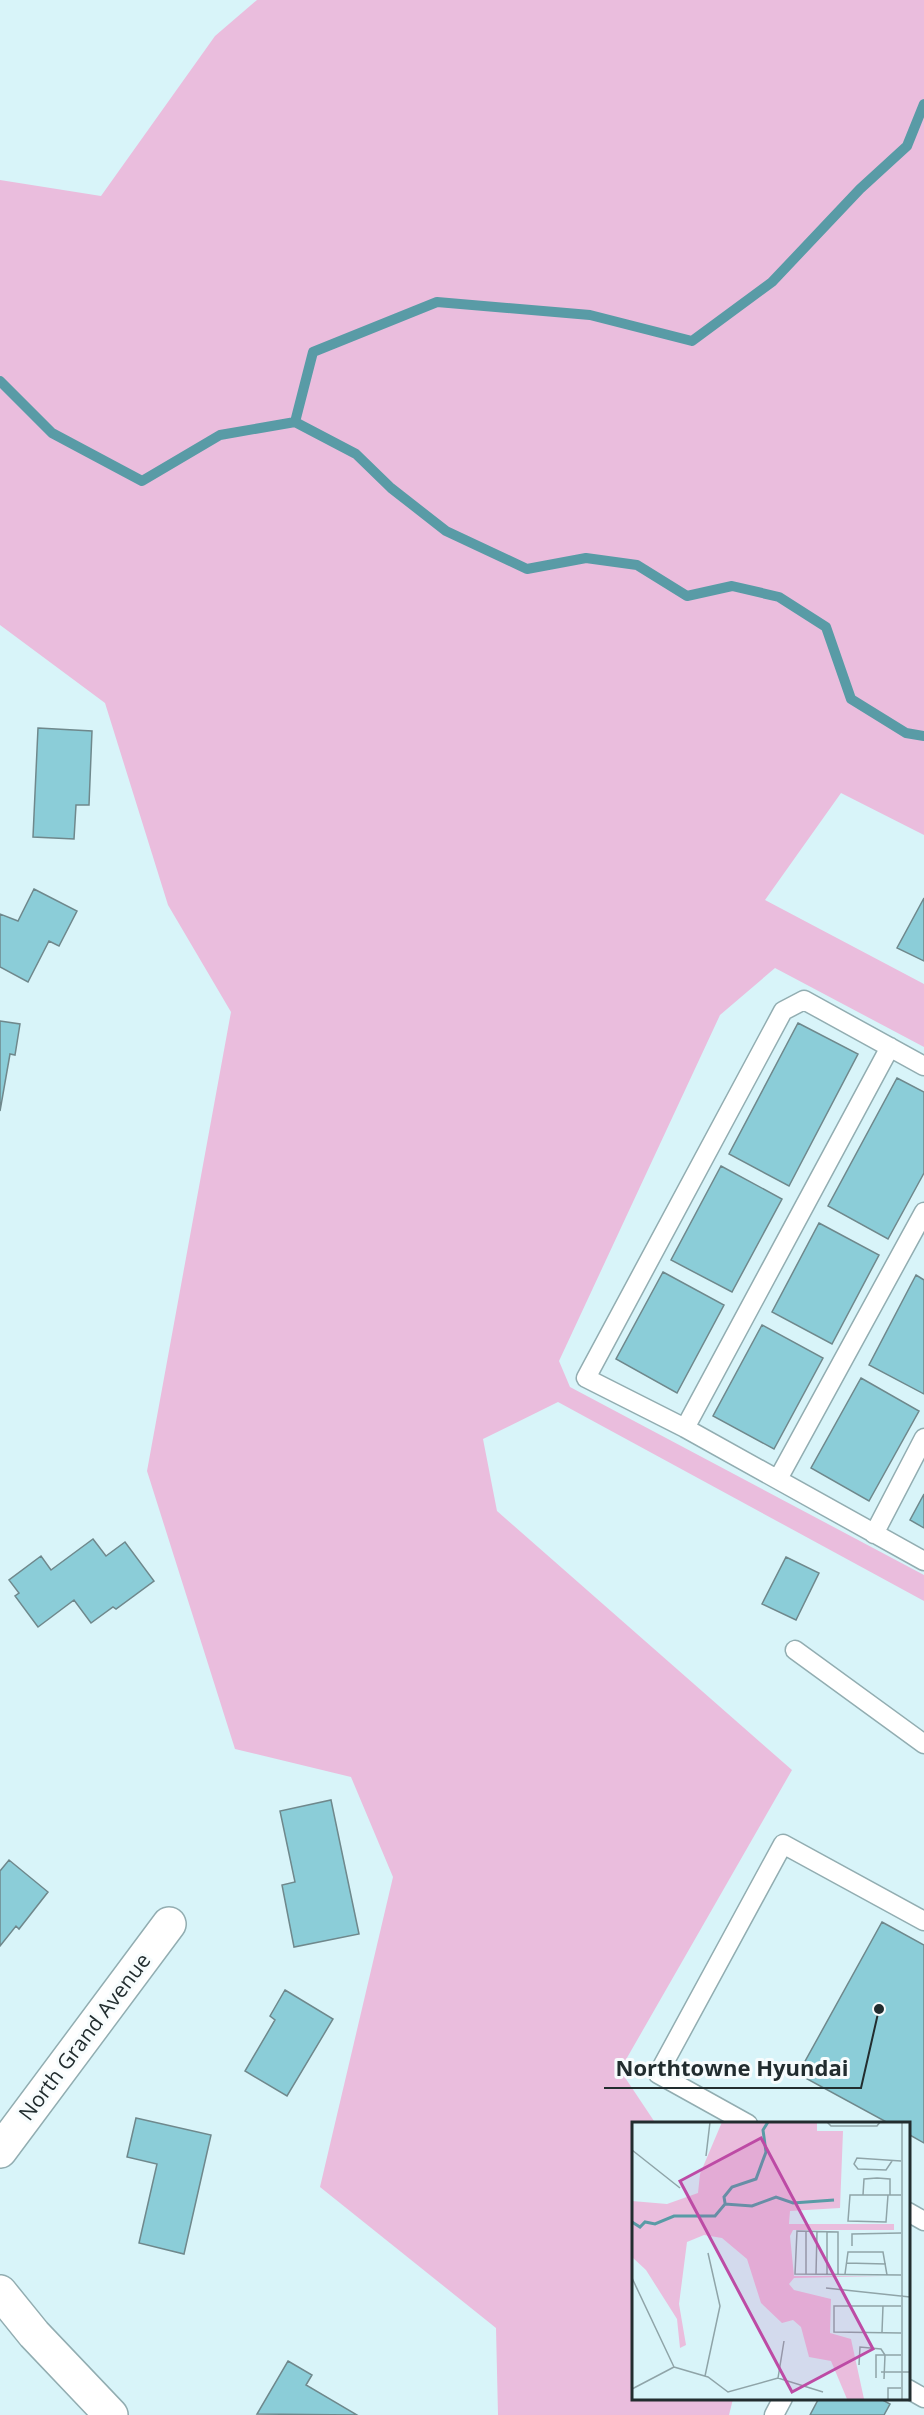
<svg xmlns="http://www.w3.org/2000/svg" width="924" height="2415" font-family="'Open Sans',sans-serif">
<style>
.green{fill:#eabddd}
.lines{fill:none;stroke-linecap:round;stroke-linejoin:round}
.stream{stroke:#599ba6;stroke-width:10}
.building{fill:#8bcdd8;stroke:#6f888c;stroke-width:1.5}
.lane-casing{stroke:#92adb1;stroke-width:21}
.street-casing{stroke:#92adb1;stroke-width:36}
.lane{stroke:#fff;stroke-width:18}
.street{stroke:#fff;stroke-width:33}
.labels{text-anchor:middle;stroke-width:6;stroke-linejoin:round;paint-order:stroke}
.street-label{font-size:21px;fill:#222d2f;stroke:#f7fcfd}
.inset-river{fill:none;stroke:#599ba6;stroke-width:3}
.inset-road{fill:none;stroke:#8fa4a8;stroke-width:1.5}
.view{fill:#bd4ba5;fill-opacity:0.15;stroke:#bd4ba5;stroke-width:3}
.inset-edge{fill:none;stroke:#222d2f;stroke-width:3}
.leader{fill:none;stroke:#222d2f;stroke-width:2}
.callout-dot{fill:#222d2f;stroke:#f7fcfd;stroke-width:2}
.callout-label{font-size:22px;text-anchor:middle;font-weight:bold;fill:#222d2f;stroke:#f7fcfd;stroke-width:6;stroke-linejoin:round;paint-order:stroke}
</style>
<rect width="100%" height="100%" fill="#d8f4f9"/>
<path class="green" d="M257,0H924V835L841,793L765,900L924,984V1047L775,968L720,1015L559,1361L570,1387L924,1575V1601L558,1402L483,1439L497,1511L792,1770L620,2070L656,2124H633V2398L733,2399L729,2415H498L496,2328L320,2187L393,1877L351,1777L235,1749L147,1471L231,1012L168,905L105,703L0,625V180L101,196L215,36Z"/>
<g class="lines">
<path class="stream" d="M0,381L52,433L142,481L220,435L295,422L356,454L391,488L446,531L527,569L586,558L637,565L687,596L732,586L779,597L826,627L851,699L906,733L924,736
M295,422L313,352L437,302L590,315L692,341L772,282L860,189L907,146L924,104"/>
</g>
<path class="building" d="M38,728L92,731L89,805H76L74,839L33,837Z
M34,889L77,911L59,946L49,941L28,982L0,967V914L18,921Z
M924,898V961L897,948Z
M0,1021L20,1024L15,1055L10,1054L0,1111Z
M798,1023L858,1054L789,1186L729,1154Z
M897,1078L924,1092V1173L888,1239L828,1206Z
M721,1166L782,1199L732,1292L671,1260Z
M819,1223L879,1255L832,1344L772,1312Z
M663,1272L724,1305L677,1393L616,1359Z
M916,1275L924,1280V1394L869,1365Z
M762,1325L823,1358L774,1449L713,1416Z
M861,1378L919,1411L869,1501L811,1468Z
M924,1494V1528L910,1520Z
M93,1539L106,1556L125,1542L154,1581L116,1609L113,1607L91,1623L74,1600L38,1627L15,1596L19,1593L9,1580L41,1556L51,1570Z
M786,1557L819,1573L796,1620L762,1604Z
M331,1800L359,1934L294,1947L282,1885L295,1882L280,1811Z
M9,1860L48,1892L19,1929L16,1926L0,1946V1871Z
M882,1922L924,1945V2143L908,2134V2124H890L798,2074Z
M285,1990L333,2019L287,2096L245,2071L275,2020L270,2016Z
M136,2118L211,2135L184,2254L139,2243L157,2164L127,2157Z
M288,2361L312,2375L306,2385L357,2415L257,2414Z
M819,2398H879L890,2404L884,2415H810Z"/>
<g class="lines">
<g class="lane-casing">
<path id="lane" d="M924,1066L804,1000L783,1011L586,1378L685,1428L924,1561
M685,1428L890,1047
M778,1479L924,1212
M874,1534L924,1438
M795,1650L924,1744
M748,2124L658,2074L783,1844L924,1921
M908,2212L924,2221
M908,2389L924,2398
M774,2415L783,2398"/>
</g>
<g class="street-casing">
<path id="street" d="M0,2151L169,1924
M0,2292L34,2334L111,2415"/>
</g>
<use href="#lane" class="lane"/>
<use href="#street" class="street"/>
</g>
<g class="labels">
<g class="street-label">
<text transform="translate(85 2037) rotate(-53)" y="7">North Grand Avenue</text>
</g>
</g>
<g transform="translate(632 2122)">
<rect width="278" height="278" fill="#d8f4f9"/>
<path d="M90,0H185V9H211L208,86L158,89L157,102H262V108H161L158,114L162,154H252L162,156L157,162L162,168L199,177L198,211L219,217L232,277H215L199,239L177,235L169,205L161,198L150,201L129,181L115,137L90,116L72,113L55,120L47,182L54,223L48,226L45,197L14,148L0,135V79L35,82L66,71L68,52Z" fill="#eabddd"/>
<path class="inset-river" d="M93,81L92,75L100,65L124,57L134,30L131,8L136,0M0,100L8,105L13,100L23,102L42,94H83L93,82L120,84L144,75L161,81L202,78"/>
<path class="inset-road" d="M195,0L199,4H245L248,0M0,28L48,66M74,34L78,0M260,39L254,48L226,47L222,42L225,36L269,39M231,73L232,57L245,56L258,57V73M256,73L254,100L216,99L218,73H269M195,109V152M220,124V112L269,111M214,141L254,142M174,152V109M184,152L185,109M206,152V110L165,109L163,152L269,153M213,152L216,130H251L255,153M0,156L42,245M194,166L278,175M269,184H202V210L269,211M250,210L251,184M227,243L228,225L249,227L253,233L252,257M42,245L76,255L96,270L146,256L191,270M249,250H278M73,254L88,184L76,131M146,256L152,219M244,256V233H269M0,267L42,245M256,277V266H269M270,277V0"/>
<path class="view" d="M129,16L241,227L160,270L48,59Z"/>
<rect width="278" height="278" class="inset-edge"/>
</g>
<path class="leader" d="M879 2009L861 2088H604"/>
<circle class="callout-dot" cx="879" cy="2009" r="6"/>
<g class="callout-label">
<text x="732" y="2076">Northtowne Hyundai</text>
</g>
</svg>
